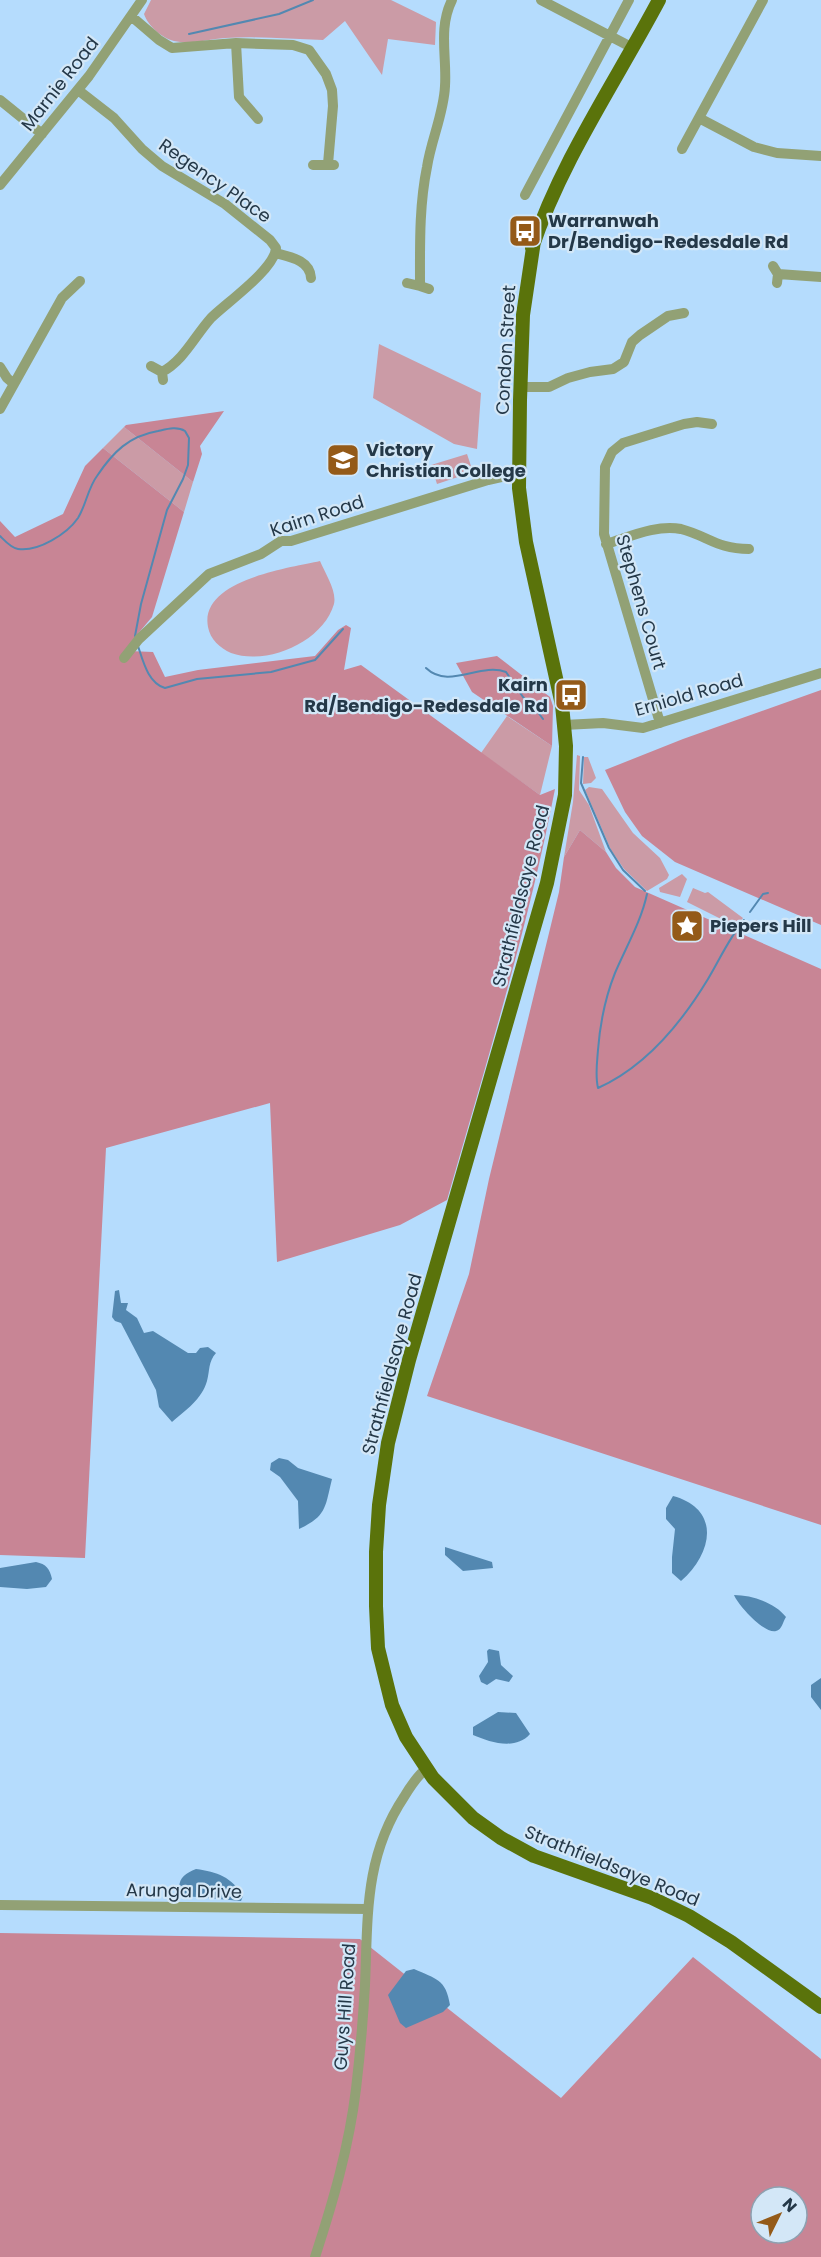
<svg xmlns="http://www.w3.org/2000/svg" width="821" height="2257" font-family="Poppins,sans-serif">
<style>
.green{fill:#cb9ba6}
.forest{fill:#c88595;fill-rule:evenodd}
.water{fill:#5388b1}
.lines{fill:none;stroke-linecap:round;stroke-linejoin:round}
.stream{stroke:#5388b1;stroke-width:2}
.minor{stroke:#92a175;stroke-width:10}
.major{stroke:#5a730b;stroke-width:14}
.labels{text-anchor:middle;stroke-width:4.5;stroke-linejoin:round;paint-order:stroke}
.street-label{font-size:18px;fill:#243848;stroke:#d3e7f7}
.poi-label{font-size:18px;font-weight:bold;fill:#243848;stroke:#d3e7f7;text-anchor:start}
</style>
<rect width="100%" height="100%" fill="#b5dcfd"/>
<path class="green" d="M151,0H391L436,22L435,45L388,39L382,75L345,21L323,40C290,39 257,36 225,38C208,39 191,45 174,41C162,38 148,26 144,14Z
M379,344L481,393L477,449L454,444L373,398Z
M124,427L193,482L184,512L103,448Z
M467,454L473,472L437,484L431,465Z
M320,561C325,573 337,591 334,604C323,642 267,666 231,653C220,648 210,639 208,627C199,580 289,568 320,561Z
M507,716L552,746L540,795L481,753Z
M577,755L580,756L579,790L589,805L606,852L580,830L564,857L573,802Z
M584,757H588L596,778L591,783L583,784Z
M589,787L602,789L633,833L660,858L669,875L667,879L647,891L624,869L611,850L585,790Z
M682,874L687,879L680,897L660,892L659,888Z
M693,888L705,893L708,892L743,918L737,927L687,902Z"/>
<path class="forest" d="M224,411L200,446L202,454L193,482L124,427L126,425Z
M103,448L184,512L152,617L131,642L129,651L153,652L165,677L198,670L315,656L338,630L346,625L351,628L344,670L361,665L540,795L555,789C528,928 486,1064 447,1200L400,1225L277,1262L270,1103L106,1148L85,1558L0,1555V521L15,537L63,514L85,466Z
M497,656L550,697L553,706L552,746L472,692L456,663Z
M821,690V925L675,862L642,836L625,812L605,770L683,739Z
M580,830L606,852L616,868L635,887L821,969V1525L427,1396L469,1274L489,1179L559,892L564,857Z
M0,1933L360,1939L561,2098L693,1957L821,2059V2257H0ZM761,2197H797V2233H761Z"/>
<path class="water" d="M119,1290L121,1303H128L126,1310L137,1318L144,1333L153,1331L188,1353H196L200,1348L208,1347L216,1353C208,1362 210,1370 207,1381C202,1399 186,1410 172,1422L159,1407L156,1390L121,1323L115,1321L112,1317L115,1291Z
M279,1458L288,1460L298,1468L332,1479C325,1507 327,1516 299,1529L298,1501L280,1477L270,1470L271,1463Z
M673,1496C721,1509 713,1553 681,1581L672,1573V1557L675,1529L666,1519V1508Z
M445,1547L492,1562L493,1568L463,1571L445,1555Z
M36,1562C46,1564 50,1569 52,1579L46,1587L27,1589L0,1587V1568Z
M734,1595C752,1595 775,1603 786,1617C783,1621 782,1630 776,1631C764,1634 738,1605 734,1595Z
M489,1649L499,1651L501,1665L513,1676L509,1682L496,1679L487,1685L481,1682L479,1676L488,1662L487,1651Z
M821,1678V1710L811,1697V1685Z
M498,1712L516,1713L530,1734C515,1751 490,1742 473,1735V1727Z
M196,1869C217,1872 232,1877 243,1896L241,1901L185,1896L180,1893C177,1879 184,1874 196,1869Z
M414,1969C436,1979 446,1979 450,2005L443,2012L406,2028L400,2023L388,1995L406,1971Z"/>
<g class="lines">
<path class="stream" d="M189,34L279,14L313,0
M0,536C5,541 11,548 18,549C38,552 67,534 78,518C86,505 88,488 97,476C113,452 129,436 158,431C167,429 177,426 185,431L189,438L188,465L183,479L167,510L141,604L135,636
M138,646C143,661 148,683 165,688L197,679L271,672L315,660L343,629
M426,668C449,690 480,662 506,672L523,697L535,708L543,719
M583,757L581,783L609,848L623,870L645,891
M647,894C641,922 626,947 615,973C605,998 600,1024 598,1050C597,1063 595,1076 598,1088C645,1067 682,1022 708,979C720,959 729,938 744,920
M750,912L763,894L768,893"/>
<path class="minor" d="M541,0L633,48
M131,16L159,40L172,48L236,43L293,45L309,50L326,74L332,90L333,106L328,164
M236,43L239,97L258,119
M78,90L114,118L142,149L162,166L225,204L270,240L276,248C275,269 226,303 211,318C194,337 184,360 162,372
M0,100L42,134
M699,118L754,147L777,153L821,156
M682,149L763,0
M313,165H334
M0,185L89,76L142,0
M525,195L629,0
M275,253C290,257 310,260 311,278
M773,266L778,274L777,283
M778,274L821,277
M407,283L420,286
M429,289L420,286C420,246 419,206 427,167C431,140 444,113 445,86C447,57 438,28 452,0
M151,366L162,372L163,380
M0,367L7,378L14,384
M521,387H549L568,378L590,372L613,369L624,362L632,342L640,335L668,316L684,313
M0,409L62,298L80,281
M606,544C629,537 657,524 681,529C708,536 717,549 749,549
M124,658L139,639L209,574L261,554L281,541H291L488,480L519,473
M660,723L604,534L605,467L612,452L623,443L684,424L697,422L712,424
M564,725L603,723L643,728L821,673
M0,1905L367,1909
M315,2257C333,2202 349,2147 356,2089C360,2055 363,2020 365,1985C368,1917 364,1857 404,1797C410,1787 417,1776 426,1769"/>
<path class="major" d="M534,241L523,315L520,400L519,488L526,542L562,705L566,746L565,795L547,883L409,1360L388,1443L379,1505L376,1552V1606L378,1648L392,1705L406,1737L433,1778L473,1818L501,1838L534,1856L652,1898L689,1916L731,1942L821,2007
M532,248C561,161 616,81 659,0"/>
</g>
<defs>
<g id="bus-square" transform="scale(1.725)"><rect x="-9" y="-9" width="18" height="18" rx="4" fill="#945a18" stroke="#d3e7f7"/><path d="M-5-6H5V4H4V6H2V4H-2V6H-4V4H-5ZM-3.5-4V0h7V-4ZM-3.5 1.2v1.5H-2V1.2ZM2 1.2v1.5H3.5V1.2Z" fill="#fff"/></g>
<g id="school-square" transform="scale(1.725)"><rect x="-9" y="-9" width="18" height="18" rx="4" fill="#945a18" stroke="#d3e7f7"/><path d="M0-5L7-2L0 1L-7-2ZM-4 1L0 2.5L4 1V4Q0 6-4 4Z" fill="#fff"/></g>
<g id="sight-square" transform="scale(1.725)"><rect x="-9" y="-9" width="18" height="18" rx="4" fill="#945a18" stroke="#d3e7f7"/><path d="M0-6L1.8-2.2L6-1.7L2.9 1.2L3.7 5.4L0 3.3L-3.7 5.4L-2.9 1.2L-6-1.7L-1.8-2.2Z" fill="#fff"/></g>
</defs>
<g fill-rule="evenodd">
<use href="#bus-square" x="525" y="231"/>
<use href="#school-square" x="343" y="460"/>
<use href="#bus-square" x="571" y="695"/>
<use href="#sight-square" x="687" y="926"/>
</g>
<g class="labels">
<g class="street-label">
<text transform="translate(60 84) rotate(-52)" y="6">Marnie Road</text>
<text transform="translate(215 181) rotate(35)" y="6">Regency Place</text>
<text transform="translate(506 350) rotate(-87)" y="6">Condon Street</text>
<text transform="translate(317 516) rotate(-18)" y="6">Kairn Road</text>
<text transform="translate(641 602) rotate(74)" y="6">Stephens Court</text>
<text transform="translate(689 695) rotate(-16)" y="6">Erniold Road</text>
<text transform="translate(521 896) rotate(-76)" y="6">Strathfieldsaye Road</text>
<text transform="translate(392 1364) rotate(-75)" y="6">Strathfieldsaye Road</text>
<text transform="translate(612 1866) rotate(22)" y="6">Strathfieldsaye Road</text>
<text transform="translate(184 1891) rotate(1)" y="6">Arunga Drive</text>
<text transform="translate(345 2007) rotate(-86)" y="6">Guys Hill Road</text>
</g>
<g class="poi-label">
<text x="548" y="227">Warranwah<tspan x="548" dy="21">Dr/Bendigo-Redesdale Rd</tspan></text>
<text x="366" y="456">Victory<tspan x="366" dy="21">Christian College</tspan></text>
<text x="548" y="691" text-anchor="end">Kairn<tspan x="548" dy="21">Rd/Bendigo-Redesdale Rd</tspan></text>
<text x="710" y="932">Piepers Hill</text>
</g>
</g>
<g transform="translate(779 2215) rotate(47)"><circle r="28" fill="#d3e7f7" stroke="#8da1b1" stroke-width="1.5"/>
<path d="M0-4.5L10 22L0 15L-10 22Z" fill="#945a18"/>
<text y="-9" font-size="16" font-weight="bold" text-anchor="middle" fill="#243848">N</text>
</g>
</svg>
